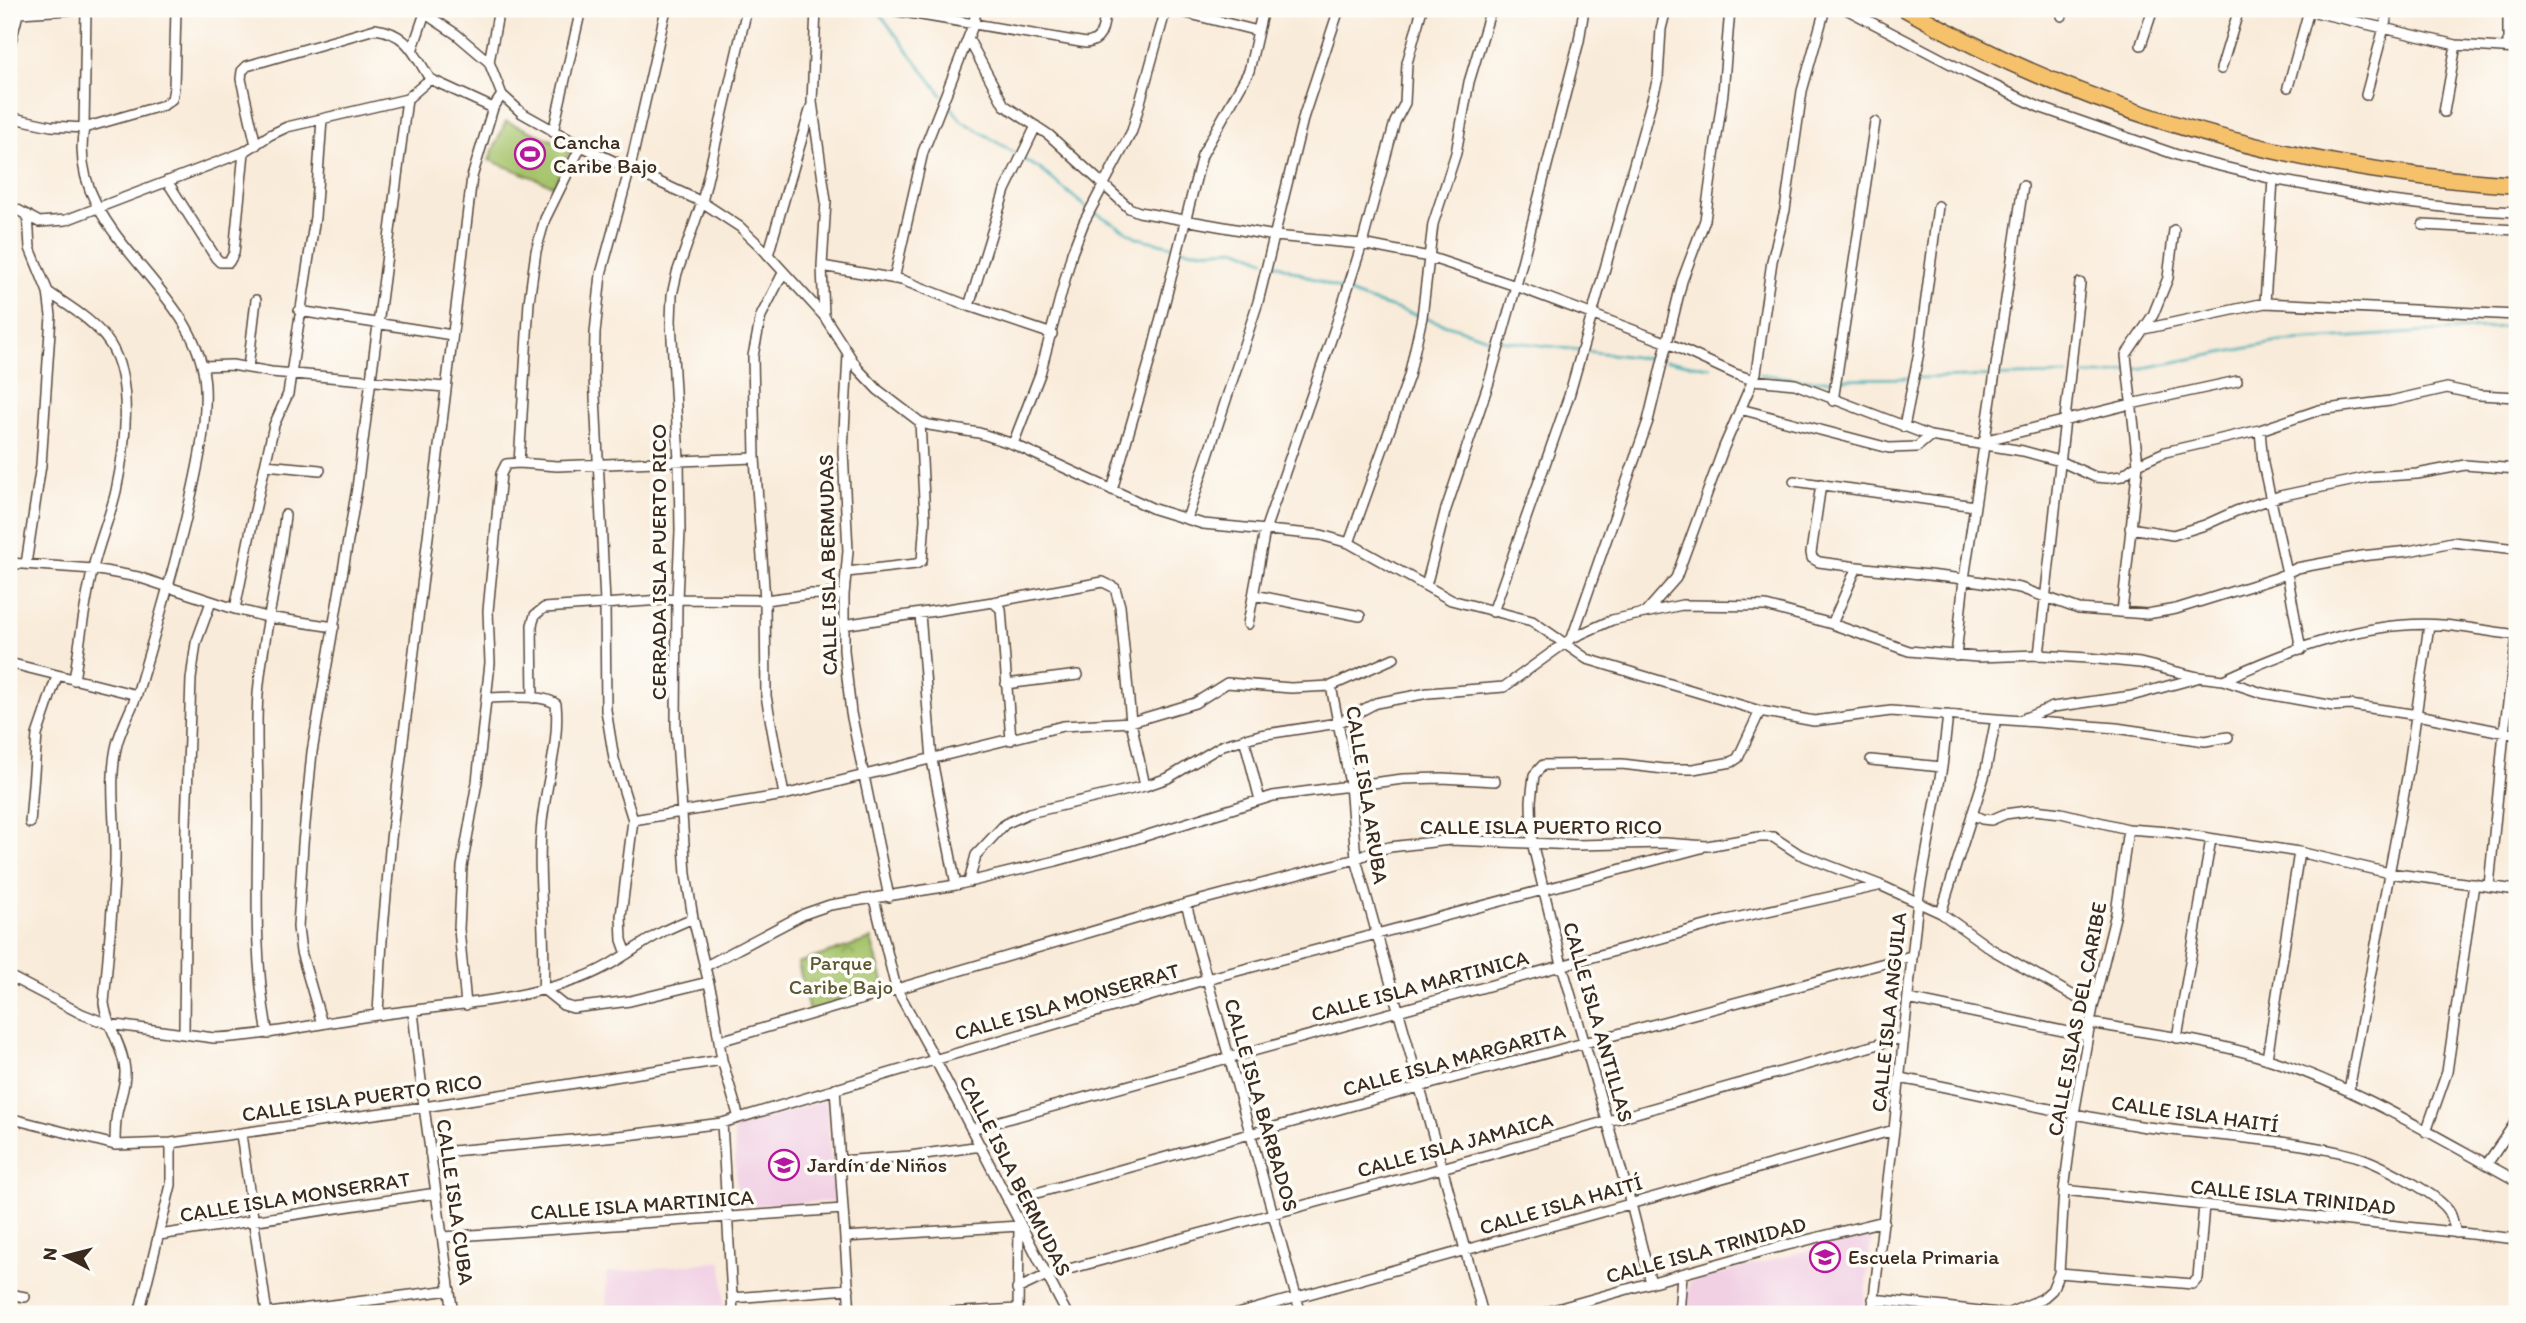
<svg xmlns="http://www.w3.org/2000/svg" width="2526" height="1323" font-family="Itim,sans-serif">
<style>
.built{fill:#f1d0e4}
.green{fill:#a5c36a;stroke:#707644;stroke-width:2}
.park{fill:url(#park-crowns);stroke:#707644;stroke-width:2}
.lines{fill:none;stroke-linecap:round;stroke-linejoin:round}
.stream{stroke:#3cadb6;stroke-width:2.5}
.street-casing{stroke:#58473a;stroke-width:12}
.highway-casing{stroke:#58473a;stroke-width:19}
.street{stroke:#fff;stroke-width:9}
.highway{stroke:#f5c16b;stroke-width:16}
.labels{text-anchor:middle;stroke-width:7;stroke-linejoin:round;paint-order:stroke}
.poi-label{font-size:21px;fill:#3b2a1e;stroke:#fdfcf7;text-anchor:start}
.street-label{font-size:21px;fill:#3b2a1e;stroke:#fdfcf7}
.park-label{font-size:21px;fill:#5b5835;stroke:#fdfcf7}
</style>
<defs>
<pattern id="park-crowns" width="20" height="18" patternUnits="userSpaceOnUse" patternTransform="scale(1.75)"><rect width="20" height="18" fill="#a5c36a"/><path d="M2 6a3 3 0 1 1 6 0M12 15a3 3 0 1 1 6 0" fill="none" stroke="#889f57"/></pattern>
</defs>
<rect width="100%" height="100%" fill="#fdfcf7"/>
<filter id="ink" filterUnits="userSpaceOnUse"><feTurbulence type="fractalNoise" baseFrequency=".0143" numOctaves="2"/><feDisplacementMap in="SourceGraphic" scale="14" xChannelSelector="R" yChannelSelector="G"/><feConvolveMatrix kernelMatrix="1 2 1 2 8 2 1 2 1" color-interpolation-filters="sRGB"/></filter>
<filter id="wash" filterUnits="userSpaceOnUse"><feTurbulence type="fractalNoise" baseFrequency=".00686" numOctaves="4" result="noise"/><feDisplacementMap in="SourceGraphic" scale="28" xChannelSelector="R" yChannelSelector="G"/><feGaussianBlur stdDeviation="1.57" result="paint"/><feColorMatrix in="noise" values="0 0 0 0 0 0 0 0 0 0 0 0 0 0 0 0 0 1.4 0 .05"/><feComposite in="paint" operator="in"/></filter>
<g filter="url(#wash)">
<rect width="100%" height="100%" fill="#f9ebd9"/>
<path class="built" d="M826,1100L835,1201L737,1206L734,1129Z
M1872,1233L1863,1314H1687L1689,1282Z
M722,1261L725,1314H607L606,1273Z"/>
<path class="green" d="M506,121L571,148L554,186L489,160Z"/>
<path class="park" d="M871,939L885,988L809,1012L798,963Z"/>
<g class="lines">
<path class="stream" d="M876,9L942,95
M946,100L961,120L1018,155
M1023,159L1040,169L1087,208
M1093,211L1138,238L1176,247
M1182,249L1193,251L1239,249L1264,260
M1271,262L1365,299L1419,316
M1425,318L1491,339L1579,350
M1586,351L1659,360
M1665,361L1711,367
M1738,371L1753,373
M1759,374L1808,380H1833
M2074,375H2107L2279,342L2517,326
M1916,378L2067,375
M1839,379L1910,378"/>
</g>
</g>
<g filter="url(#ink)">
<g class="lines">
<g class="street-casing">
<path id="street" d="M90,9L86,10L84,128C64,234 201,287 205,387C207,431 196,475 186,518C172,576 155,633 138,691C132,709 122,725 117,744C108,781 116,823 115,860C113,908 108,956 104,1003C107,1027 123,1046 125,1070C126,1085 120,1098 117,1113C115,1124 115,1134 115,1145
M418,9L456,34L489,62L502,95L522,113L581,146L702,202L740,227L760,246L824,316L858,369L878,390L920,422L929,425L979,433L1013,444L1154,509L1203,524L1321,535L1349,543L1451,600L1532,621L1587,659L1760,711
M816,9L812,102L826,201L822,266L824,316
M886,9L1086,43C1104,41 1103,25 1106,9
M1170,9L1258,31
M1846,9L1974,76L2039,107L2183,157L2273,179L2383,200L2460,209L2517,212
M2302,9L2456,45L2517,49
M19,13L86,9
M2062,16L2065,9
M968,38L1004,105L1049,135L1129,208L1139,212L1275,236L1362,244L1429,257L1516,286L1668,343L1735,374L1753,380L1795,384L1930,436L2023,451L2060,461L2095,477L2107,478L2122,476L2138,464L2165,452L2260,430L2319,410L2390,401L2447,388L2479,395L2517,397
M2141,45L2153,9
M413,48L425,13
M2508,48V9
M9,49L19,10
M489,62L499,9
M2221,69L2239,9
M2288,87L2309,10
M2366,95L2389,9
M2444,112L2456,45
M9,117L51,126L84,128L164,105L172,99L174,88L176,9
M553,132L581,9
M256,145L241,79L242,71L247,66L375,29C408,33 414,54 430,79
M167,181L216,258L220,262H229L234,253L244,152
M9,205L39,222L66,220L244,152L270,135L287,127L407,99L430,79L493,108
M2423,225L2517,230
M768,255L811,107
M822,266L902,280L969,306L1052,334
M783,273L761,316L753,356L755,458L765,600L766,696L784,795
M894,279L923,152L974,23L976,9
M48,292C70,307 95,321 110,344C134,382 125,449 116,491C110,517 99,542 93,568C84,605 80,643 74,680
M2265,303L2273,179
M969,306L1005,190L1036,126
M299,311L452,335
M2144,329L2265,303L2517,315
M848,354L843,451L848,551L844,595V650L851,713L889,897
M203,366L232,365L271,372L445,387
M248,368L256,300
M1833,401L1875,122
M1740,409L1889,448L1917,447L1930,436
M1904,427L1919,352L1938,206
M2260,430L2263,464L2287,573L2301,650
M1983,441L2131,404L2237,381
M1013,444L1040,374L1072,253L1084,222L1132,131L1166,9
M519,463L557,466L755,458
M265,465L320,470
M1794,481L1975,506
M1821,484L1811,553L1812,558L1819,562L1857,567L1964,579L2023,186
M1112,490L1152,353L1202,155L1249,71L1263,9
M1187,519L1258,302L1304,115L1339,9
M2130,528L2173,535L2205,525L2236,511L2280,496L2369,477L2417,474L2465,465L2517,469
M1349,543L1409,376L1422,317L1433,224L1456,153L1469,82L1491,9
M9,563L93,569L138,577L235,609L267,617L334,627
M26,564L41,465L51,316L48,292L30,248L28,215
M847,572L916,564L922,561L925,519L920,422
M1426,586L1445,512L1489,382L1516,286L1579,41L1584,9
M1254,595L1360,616
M993,602L1103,582L1115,588L1120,606L1131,722L1145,786
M235,609L252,524L274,425L288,394L315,217L322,119
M1493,612L1569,396L1592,315L1658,78L1661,29L1666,9
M1646,612L1676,578L1724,447L1756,373L1772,261L1785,210L1802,91L1825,9
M2122,612L2138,464L2126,355L2153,315L2168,278L2174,230
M920,614L932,760L956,885
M1248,624L1265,530L1336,325L1362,244L1395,122L1405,103L1407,63L1422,9
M1832,624L1857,567
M843,625L993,602L1001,609L1011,740
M1572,638L1648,421L1682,281L1705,220L1723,93L1730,9
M2039,655L2080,283
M1956,656L1964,579L2020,588L2079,609L2147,614L2176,609L2276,578L2297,568L2361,556L2409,551L2452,542L2517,549
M9,663L137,695
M2223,680C2288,650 2370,619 2442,625C2467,627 2492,632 2517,635
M1006,684L1078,675
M1331,686L1350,784L1356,859L1483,1314
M486,698C504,698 542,693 556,704C560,742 546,783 542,822C536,877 547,934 543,989
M533,698L532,625L535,615L544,608L677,599L765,600L811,594L844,595
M2020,720L2053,707L2131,696L2197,678
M1244,738L1260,800
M1871,760L1942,767
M1972,814L1982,819L1991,820L2005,814L2034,810L2061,813L2128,829L2169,832L2299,852L2389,873L2517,890
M633,820L784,795L1063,726L1131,722L1195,703L1227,683L1291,688L1331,686L1394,658
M30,823L37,735L57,676
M969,882L976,855L1005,824L1029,813L1145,786L1168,778L1223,745L1260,735L1338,723L1376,703L1428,693L1504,687L1572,638L1612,620L1682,605L1766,606L1832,624L1909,651L1977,657L2039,655L2088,658L2140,663L2198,677L2223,680L2262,693L2334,706L2350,705L2418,715L2517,735
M2489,886L2504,732L2517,637
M874,899L896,988L935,1059L1067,1314
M1186,904L1301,1314
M1941,913L1985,774L1996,719
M627,954L622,940L621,916L633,820L614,759L606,710L605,603L594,375L595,333L601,274L630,168L666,9
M704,967L804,914L830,905L956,885L1056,861L1129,841L1273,796L1403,779L1442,778L1495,781
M9,976L82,1014L108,1024L214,1038C270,1036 323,1022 377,1015C446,1005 515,1002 581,978C612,967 636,946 664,931C674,926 684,922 693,918
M543,989L563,1005L573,1008L630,1001L708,982
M1908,999L2087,1036
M466,1005L459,929L462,867L477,782L490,663L488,611L501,474L506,464L519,463L529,302L536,251L545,219L581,146
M413,1012L424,1107L453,1314
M378,1014L382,940L391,839L472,177L493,108L502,95
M2090,1023C2148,1033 2212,1041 2268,1059C2356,1087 2436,1137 2517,1181
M322,1024L301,952L298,927L303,844L312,752L357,488L407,99
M184,1032L186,825L191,679L196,643L211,602
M268,1034C254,963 257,893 258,822C259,779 255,736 258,694C263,633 279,575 285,515
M2177,1038L2211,839
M720,1041L1186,904L1356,859L1373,851L1390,847L1450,840L1577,845L1664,843L1707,846L1759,837H1773L1799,854L1880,885L1941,913L1991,949L2093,1007
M2267,1059L2299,852
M1900,1078C1980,1093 2059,1113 2140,1126C2209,1136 2288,1138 2355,1156C2376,1162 2440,1194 2450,1213C2453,1219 2454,1227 2456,1233
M835,1088L850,1314
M2349,1090L2408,772L2429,625
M9,1118L115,1145L171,1143L424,1107L722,1060
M739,1118L722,1060L712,996L693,918L686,874L676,724L677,599L680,531L679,460L671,321L672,295L677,273L702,202L747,9
M722,1123L733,1314
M971,1129L1727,920L1878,886
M2426,1132L2447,1072L2474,884
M241,1134L267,1314
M430,1153L628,1135L722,1123L1207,979L1701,848
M840,1161L910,1156L981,1146
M2487,1164L2517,1120
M2064,1190L2517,1239
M1008,1201L1419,1087L1911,956
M159,1235L436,1193
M443,1237L843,1209
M845,1237L1019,1226L1018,1314
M2059,1273L2193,1284L2198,1278L2204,1205
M1651,1283L1631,1204L1562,965L1532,842L1531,801L1534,775L1543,765L1622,764L1664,769H1693L1732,762L1738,758L1760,711L1814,721L1891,711L2116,728L2205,741L2228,737
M1017,1289L1047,1275L1442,1168L1904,1037
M9,1294L25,1297
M732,1298L849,1289
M1873,1299L2007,1314
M139,1314L171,1185V1143
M262,1314L450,1290
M927,1314L1018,1309
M1237,1314L1894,1130
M1539,1314L1767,1250L1884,1221
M1679,1314L1682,1275
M1872,1314L1894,1130L1918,901L1942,767L1948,715
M2007,1314L2042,1299L2052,1290L2059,1273L2064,1190L2074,1114L2093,1007L2116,913L2128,829"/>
</g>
<g class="highway-casing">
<path id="highway" d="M1906,9C2095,117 2301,171 2517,185"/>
</g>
<use href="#street" class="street"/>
<use href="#highway" class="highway"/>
</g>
</g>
<defs>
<g id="stadium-ring" transform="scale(1.575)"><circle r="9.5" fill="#fdfcf7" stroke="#b5179e" stroke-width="1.5"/><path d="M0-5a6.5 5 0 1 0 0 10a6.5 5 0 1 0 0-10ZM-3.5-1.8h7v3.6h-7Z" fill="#b5179e"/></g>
<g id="school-ring" transform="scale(1.575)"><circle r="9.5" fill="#fdfcf7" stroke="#b5179e" stroke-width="1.5"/><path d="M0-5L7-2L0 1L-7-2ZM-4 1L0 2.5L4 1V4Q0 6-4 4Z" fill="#b5179e"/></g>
</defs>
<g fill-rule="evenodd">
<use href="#stadium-ring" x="530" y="154"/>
<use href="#school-ring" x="784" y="1165"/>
<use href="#school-ring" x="1825" y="1257"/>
</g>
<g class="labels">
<g class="poi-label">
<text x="553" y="149">Cancha<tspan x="553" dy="24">Caribe Bajo</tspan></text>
<text x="807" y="1172">Jardín de Niños</text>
<text x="1848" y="1264">Escuela Primaria</text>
</g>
<g class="street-label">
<text transform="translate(659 562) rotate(-90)" y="7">CERRADA ISLA PUERTO RICO</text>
<text transform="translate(828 565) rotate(-91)" y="7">CALLE ISLA BERMUDAS</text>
<text transform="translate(1367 795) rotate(81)" y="7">CALLE ISLA ARUBA</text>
<text x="1541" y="834">CALLE ISLA PUERTO RICO</text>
<text transform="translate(1420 986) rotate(-15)" y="7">CALLE ISLA MARTINICA</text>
<text transform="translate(1067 1002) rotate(-16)" y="7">CALLE ISLA MONSERRAT</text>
<text transform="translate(1889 1012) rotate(-84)" y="7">CALLE ISLA ANGUILA</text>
<text transform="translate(2077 1019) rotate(-79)" y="7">CALLE ISLAS DEL CARIBE</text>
<text transform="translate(1598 1022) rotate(74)" y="7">CALLE ISLA ANTILLAS</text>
<text transform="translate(1454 1060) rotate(-15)" y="7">CALLE ISLA MARGARITA</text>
<text transform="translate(362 1098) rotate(-8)" y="7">CALLE ISLA PUERTO RICO</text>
<text transform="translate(1261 1105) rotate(74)" y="7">CALLE ISLA BARBADOS</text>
<text transform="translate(2195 1114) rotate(8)" y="7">CALLE ISLA HAITÍ</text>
<text transform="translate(1455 1145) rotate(-15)" y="7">CALLE ISLA JAMAICA</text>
<text transform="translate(1015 1176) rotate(63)" y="7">CALLE ISLA BERMUDAS</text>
<text transform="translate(295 1197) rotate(-9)" y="7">CALLE ISLA MONSERRAT</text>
<text transform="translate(2293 1197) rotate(6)" y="7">CALLE ISLA TRINIDAD</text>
<text transform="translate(455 1202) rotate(82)" y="7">CALLE ISLA CUBA</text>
<text transform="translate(642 1205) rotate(-4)" y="7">CALLE ISLA MARTINICA</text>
<text transform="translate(1561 1205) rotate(-16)" y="7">CALLE ISLA HAITÍ</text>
<text transform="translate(1706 1250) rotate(-15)" y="7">CALLE ISLA TRINIDAD</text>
</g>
<g class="park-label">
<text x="841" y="970">Parque<tspan x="841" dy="24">Caribe Bajo</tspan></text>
</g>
</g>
<rect width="2526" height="1323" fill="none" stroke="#fdfcf7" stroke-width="35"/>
<g transform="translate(66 1256) rotate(277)" stroke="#fdfcf7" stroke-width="5" paint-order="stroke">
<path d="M0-5L12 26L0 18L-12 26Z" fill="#3b2a1e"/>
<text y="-10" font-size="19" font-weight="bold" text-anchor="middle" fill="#3b2a1e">N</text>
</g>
</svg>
